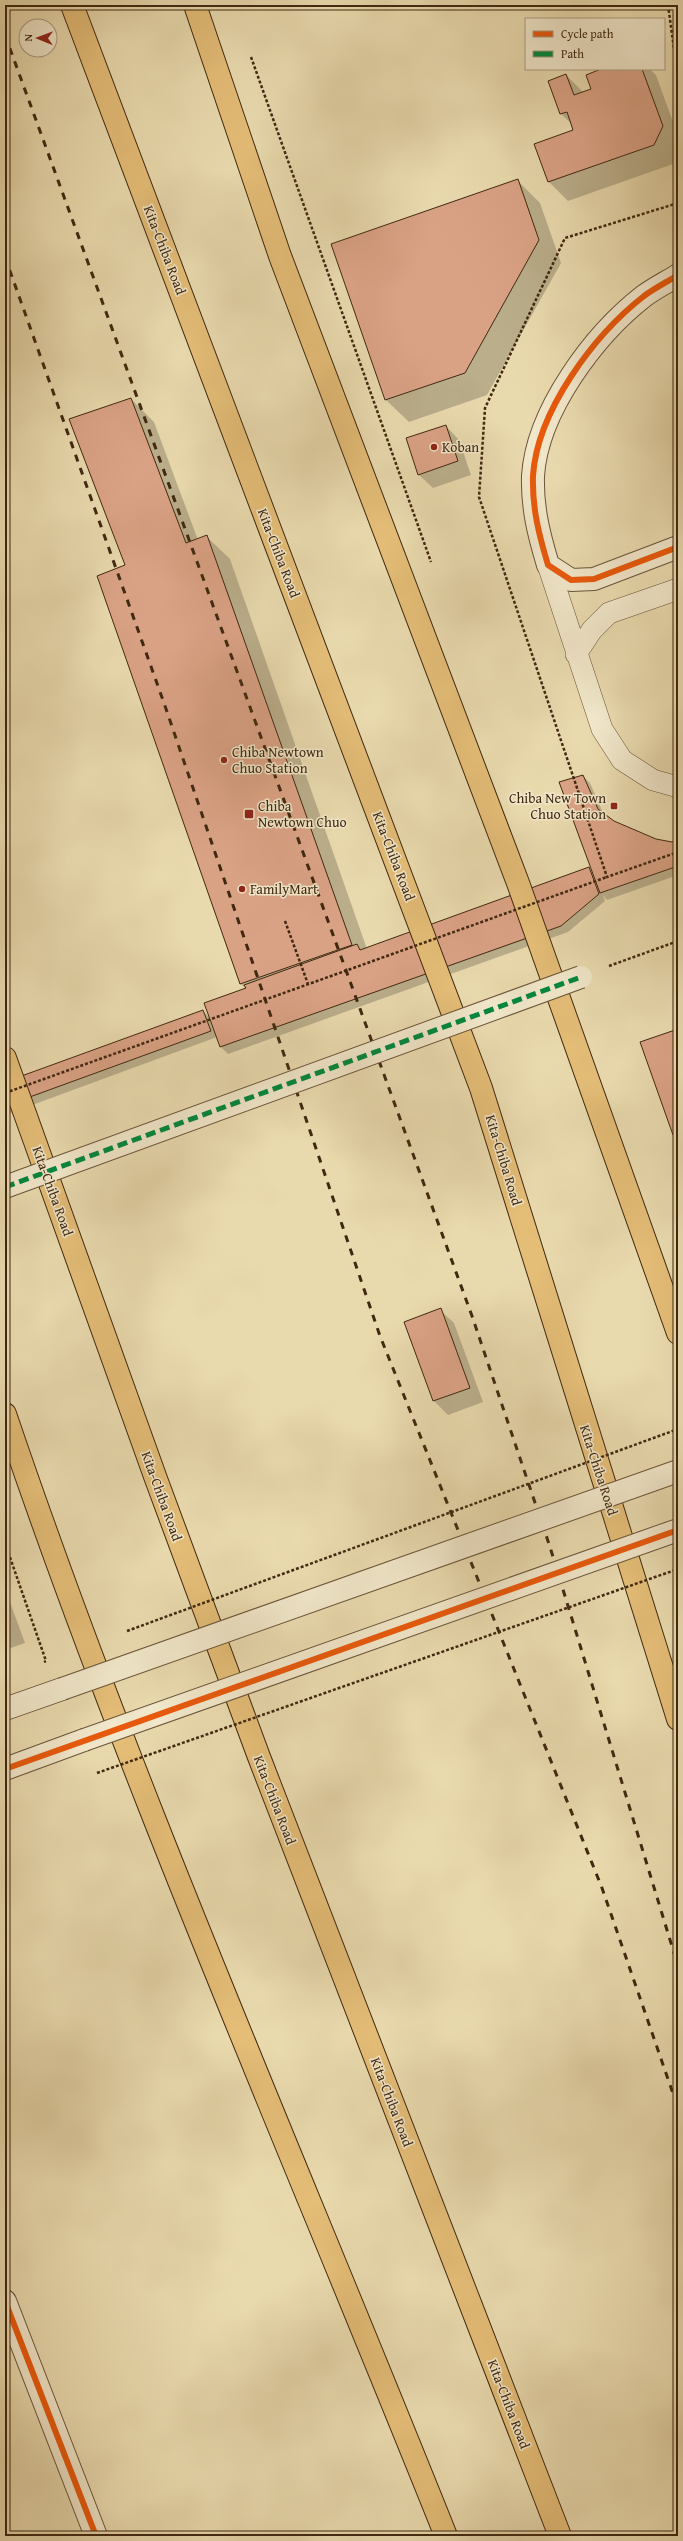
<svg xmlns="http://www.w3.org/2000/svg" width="683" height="2541" font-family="'Gentium Book Plus',serif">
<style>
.shadow{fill:#0003}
.building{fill:#daa285;stroke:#402810}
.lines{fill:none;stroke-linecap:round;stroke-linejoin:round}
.service-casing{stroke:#6a5438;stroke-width:22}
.tertiary-casing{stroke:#6a5438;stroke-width:24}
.trunk-casing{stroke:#402810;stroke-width:24}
.path{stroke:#402810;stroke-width:2.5;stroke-dasharray:3 2;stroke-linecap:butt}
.service{stroke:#f1e7ca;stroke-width:21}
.tertiary{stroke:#f1e7ca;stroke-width:22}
.trunk{stroke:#e4bd77;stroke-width:22}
.rail{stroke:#402810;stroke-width:3;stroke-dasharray:7 7;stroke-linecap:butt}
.pedestrian-bridge-casing{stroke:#6a5438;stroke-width:24;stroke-linecap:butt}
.tertiary-bridge-casing{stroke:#6a5438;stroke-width:24;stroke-linecap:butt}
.path-bridge{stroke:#402810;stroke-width:2.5;stroke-dasharray:3 2;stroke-linecap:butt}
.pedestrian-bridge{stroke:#f1e7ca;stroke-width:22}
.tertiary-bridge{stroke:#f1e7ca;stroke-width:22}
.quiet{stroke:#00873e;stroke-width:5;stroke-dasharray:10 5;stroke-linecap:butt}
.cycleway-casing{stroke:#f1e7ca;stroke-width:8}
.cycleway{stroke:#e8590c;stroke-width:6}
.poi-dot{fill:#8f2418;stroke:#f1e7ca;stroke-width:1.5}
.labels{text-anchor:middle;stroke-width:3;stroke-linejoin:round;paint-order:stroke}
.street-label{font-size:14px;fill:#402810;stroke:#f1e7ca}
.poi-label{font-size:14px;fill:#402810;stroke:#f1e7ca;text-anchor:start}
</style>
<rect width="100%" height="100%" fill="#e9daae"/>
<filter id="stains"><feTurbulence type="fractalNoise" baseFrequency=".005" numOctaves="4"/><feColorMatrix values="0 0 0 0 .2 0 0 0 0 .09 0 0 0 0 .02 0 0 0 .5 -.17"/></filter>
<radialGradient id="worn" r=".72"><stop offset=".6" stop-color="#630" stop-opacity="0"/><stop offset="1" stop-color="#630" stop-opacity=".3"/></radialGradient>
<path class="shadow" d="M604,69H650L656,75L678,136V153L673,164L568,201L549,182L536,145L574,131L573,125L561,114L566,75L584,93L592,90Z
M517,180L540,203L561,263L487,395L409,422L386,400L333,245Z
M131,399L154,422L198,540L207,537L230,559L367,949L589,869L593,873L583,776L590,783L604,815L613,822L656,840L672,843L678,841V875L607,900L603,895L605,901L568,932L228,1054L221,1047L217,1037L5,1115V1083L203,1011L211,1019L246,989L241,984L98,576L126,566Z
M446,426L459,440L471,475L433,488L419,475L407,439Z
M678,1030V1138L674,1134Z
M440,1310L454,1323L483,1402L448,1415L434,1401L406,1323Z
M5,1589L25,1643L5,1650Z"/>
<path class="building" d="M601,69H642L663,126L654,145L548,182L534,144L573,130L567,112L560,114L548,81L566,74L574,95L591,89L586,75Z
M518,179L539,240L465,373L385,400L331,244Z
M131,398L186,543L207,535L352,945L240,984L97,576L125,565L69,419Z
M446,425L458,461L418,475L406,438Z
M583,775L598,809L614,821L656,839L672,842L678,840V866L600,893L559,782Z
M589,867L599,894L561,926L220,1047L204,1003L246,988L244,985L357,944L360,950Z
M203,1010L211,1031L5,1106V1082Z
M678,1029V1133L673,1135L640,1042Z
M441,1308L470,1388L433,1401L404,1322Z"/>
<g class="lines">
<g class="service-casing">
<path id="service" d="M548,565L602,729L622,760L653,780L678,787
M576,654L592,630L609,613L678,589"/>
</g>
<g class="tertiary-casing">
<path id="tertiary" d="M678,275C667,282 655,288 644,296C594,335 537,411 533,476C532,508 539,535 548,565L571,580L594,579L678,547
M5,1709L62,1689
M5,1769L84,1740
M5,2301L96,2536"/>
</g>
<g class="trunk-casing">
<path id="trunk" d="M72,5L481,1088L678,1719
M195,5L280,256L518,883L678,1333
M5,1058L156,1479L259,1757L560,2536
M5,1414C134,1795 297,2163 446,2536"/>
</g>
<path class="path" d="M668,5L678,78
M251,57L431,562
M678,203L565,238L485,408L479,497L607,877L678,852
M285,921L308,984
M609,966L678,941
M5,1543L46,1661L44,1662"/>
<use href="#service" class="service"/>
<use href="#tertiary" class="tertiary"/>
<use href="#trunk" class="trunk"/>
<path class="rail" d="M5,35L472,1316L550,1547L678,1966
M5,257L164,703L380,1336L602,1888L678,2108"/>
<g class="pedestrian-bridge-casing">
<path id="pedestrian-bridge" d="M5,1187L581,977"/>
</g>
<g class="tertiary-bridge-casing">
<path id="tertiary-bridge" d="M62,1689L678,1471
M84,1740L678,1530"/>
</g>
<path class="path-bridge" d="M5,1093L607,877
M127,1631L678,1429
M97,1773L678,1569"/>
<use href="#pedestrian-bridge" class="pedestrian-bridge"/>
<use href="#tertiary-bridge" class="tertiary-bridge"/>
<path class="quiet" d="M5,1187L581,977"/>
<g class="cycleway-casing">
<path id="cycleway" d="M678,275C667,282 655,288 644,296C594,335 537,411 533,476C532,508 539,535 548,565L571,580L594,579L678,547
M5,1769L678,1530
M5,2301L96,2536"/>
</g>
<use href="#cycleway" class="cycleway"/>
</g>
<g class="poi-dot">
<circle cx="434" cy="447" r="4"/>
<circle cx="224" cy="760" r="4"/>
<rect x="610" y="802" width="8" height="8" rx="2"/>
<rect x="244" y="809" width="10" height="10" rx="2"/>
<circle cx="242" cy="889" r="4"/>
</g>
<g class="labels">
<g class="street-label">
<text transform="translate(165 250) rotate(69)" y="5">Kita-Chiba Road</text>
<text transform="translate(279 553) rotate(69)" y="5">Kita-Chiba Road</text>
<text transform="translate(394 856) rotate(69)" y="5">Kita-Chiba Road</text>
<text transform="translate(504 1160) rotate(73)" y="5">Kita-Chiba Road</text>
<text transform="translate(53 1191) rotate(70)" y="5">Kita-Chiba Road</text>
<text transform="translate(599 1470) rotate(72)" y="5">Kita-Chiba Road</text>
<text transform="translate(162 1496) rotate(70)" y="5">Kita-Chiba Road</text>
<text transform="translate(275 1800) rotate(69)" y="5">Kita-Chiba Road</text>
<text transform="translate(392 2102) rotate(69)" y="5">Kita-Chiba Road</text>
<text transform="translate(509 2404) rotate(69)" y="5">Kita-Chiba Road</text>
</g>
<g class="poi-label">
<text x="442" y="452">Koban</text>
<text x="232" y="757">Chiba Newtown<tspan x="232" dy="16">Chuo Station</tspan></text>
<text x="606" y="803" text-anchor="end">Chiba New Town<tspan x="606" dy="16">Chuo Station</tspan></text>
<text x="258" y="811">Chiba<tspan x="258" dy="16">Newtown Chuo</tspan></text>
<text x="250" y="894">FamilyMart</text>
</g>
</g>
<rect width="683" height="2541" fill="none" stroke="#e9daae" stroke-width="20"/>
<rect x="6" y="6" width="671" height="2529" fill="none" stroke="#402810" stroke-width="2"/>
<rect x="10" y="10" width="663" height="2521" fill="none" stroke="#402810"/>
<rect x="525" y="18" width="140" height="52" fill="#f1e7ca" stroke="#aa9b80"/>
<rect x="533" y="31" width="20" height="6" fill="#e8590c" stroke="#aa9b80"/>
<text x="561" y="38" font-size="12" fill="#402810">Cycle path</text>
<rect x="533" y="51" width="20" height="6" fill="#00873e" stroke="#aa9b80"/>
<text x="561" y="58" font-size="12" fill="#402810">Path</text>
<g transform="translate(38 38) rotate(271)"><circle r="19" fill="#f1e7ca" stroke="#aa9b80"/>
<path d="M0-3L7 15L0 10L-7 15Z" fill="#8f2418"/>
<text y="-6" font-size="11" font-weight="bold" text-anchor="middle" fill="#402810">N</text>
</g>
<rect width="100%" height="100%" filter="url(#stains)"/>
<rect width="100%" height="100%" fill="url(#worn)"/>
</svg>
